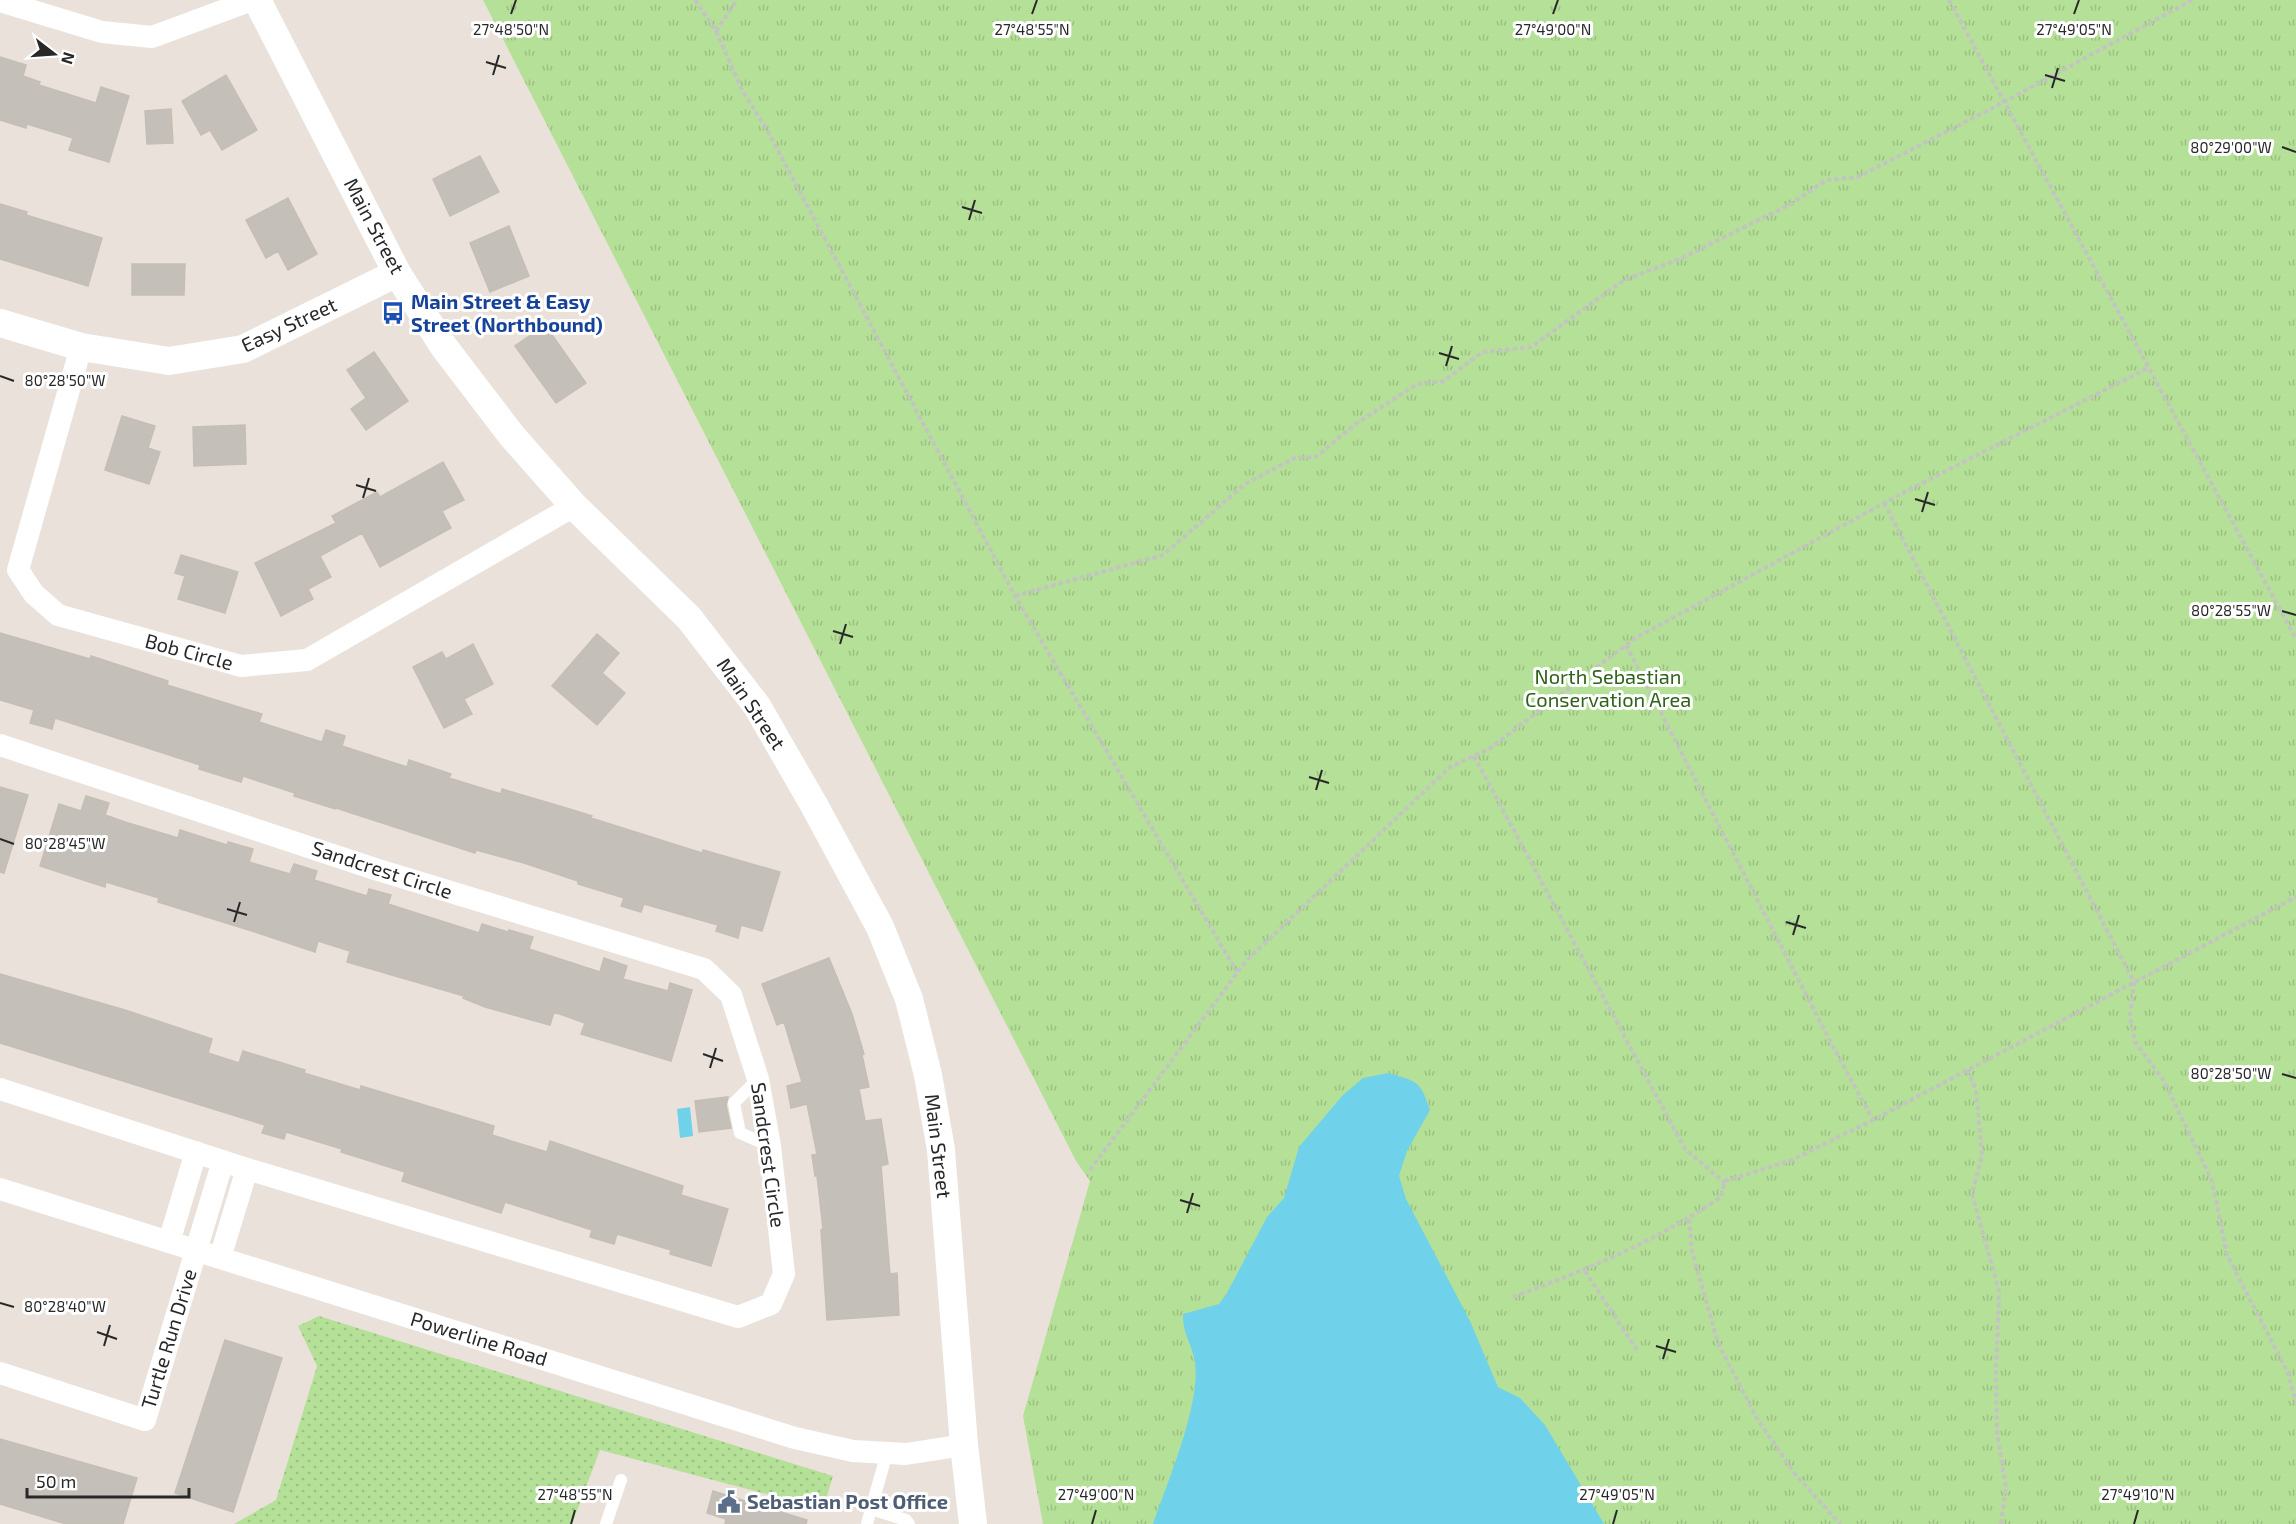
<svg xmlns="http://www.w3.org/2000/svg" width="2296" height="1524" font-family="'Exo 2',sans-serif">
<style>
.grass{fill:url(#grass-dots)}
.park{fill:url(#park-tufts)}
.water{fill:#6fd2ea}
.building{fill:#c5bfb9;stroke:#c5beb4;stroke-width:1.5}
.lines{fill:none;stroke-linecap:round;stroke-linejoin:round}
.path{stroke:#c3c3c3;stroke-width:4;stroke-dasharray:4.5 3;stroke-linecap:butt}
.service{stroke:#fff;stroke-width:12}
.minor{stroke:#fff;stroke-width:22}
.tertiary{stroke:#fff;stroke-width:28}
.ticks{fill:none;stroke:#282828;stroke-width:2}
.labels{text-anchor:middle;stroke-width:6;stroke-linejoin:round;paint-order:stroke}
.street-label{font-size:20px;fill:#282828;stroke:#fff}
.transit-label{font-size:20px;font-weight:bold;fill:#164399;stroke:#fff;text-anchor:start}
.park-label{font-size:20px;fill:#2f611b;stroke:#fff}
.service-label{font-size:20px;font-weight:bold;fill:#4e5e75;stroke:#fff;text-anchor:start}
.ticks-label{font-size:15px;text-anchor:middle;fill:#282828;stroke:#fff;stroke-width:6;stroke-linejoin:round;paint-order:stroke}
</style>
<defs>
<pattern id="grass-dots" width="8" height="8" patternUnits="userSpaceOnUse" patternTransform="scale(1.5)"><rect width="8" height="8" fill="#b5e097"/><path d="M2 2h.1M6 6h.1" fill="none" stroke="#9cc082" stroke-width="1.8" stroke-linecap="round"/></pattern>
<pattern id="park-tufts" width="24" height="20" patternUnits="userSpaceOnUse" patternTransform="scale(1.5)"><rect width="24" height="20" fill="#b5e097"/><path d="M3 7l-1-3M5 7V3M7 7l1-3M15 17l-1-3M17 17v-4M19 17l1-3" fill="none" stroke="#9cc082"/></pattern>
</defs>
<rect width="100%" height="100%" fill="#eae2da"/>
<path class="grass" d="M319,1316L833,1476L823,1509L600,1450L572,1524H234L276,1500L317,1366L298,1326Z"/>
<path class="park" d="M483,0H2296V1524H1043L1023,1416L1090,1181L1076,1161Z"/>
<path class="water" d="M1388,1073C1418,1082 1420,1080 1430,1110L1407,1151L1399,1176L1406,1199L1470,1321L1498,1387L1520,1398L1545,1425L1604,1524H1153C1167,1483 1201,1404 1195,1363C1193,1346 1182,1333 1183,1314L1219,1304L1227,1293L1267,1217L1284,1198L1299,1147L1342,1096L1363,1078Z
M690,1107L693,1136L680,1138L677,1109Z"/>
<path class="building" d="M0,57L26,65L23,76L40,82L39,85L96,103L101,87L129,96L109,162L69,150L73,138L27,124L26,128L0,120Z
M226,75L257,130L222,150L210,130L201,135L182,101Z
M171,109L173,143L147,144L145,111Z
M480,156L499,192L450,216L433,179Z
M288,198L317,254L288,270L278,251L266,258L246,220Z
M0,204L27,212L26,215L102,238L88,286L0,259Z
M509,226L529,276L490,292L470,243Z
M132,264H185L184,295H132Z
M545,325L586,383L556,403L515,346Z
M374,352L408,401L366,430L351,409L366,398L347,370Z
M122,416L155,426L148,448L160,452L149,484L105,470Z
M245,425L246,464L194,466L193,427Z
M443,462L464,500L442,511L451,528L380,567L362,533L320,556L331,577L308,589L313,599L281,616L255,563L336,523L332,516L377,492L380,497Z
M181,555L238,572L225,613L178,599L185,576L175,573Z
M0,633L90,659L91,656L168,681L167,685L262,714L259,722L312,739L322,742L326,730L345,736L342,746L407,767L409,760L451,774L449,778L501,794L502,789L573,810L592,816L591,818L702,853L703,850L780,872L762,931L741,925L738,938L716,931L718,925L644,904L641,912L621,906L624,898L578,884V881L524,863L476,850L475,853L336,808L335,809L294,796L295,793L243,776L241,782L199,769L200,765L55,718L52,729L30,723L34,710L0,700Z
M597,634L619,653L602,673L625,693L597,725L552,686Z
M473,644L493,684L464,699L472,714L444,728L413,667L442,652L446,659Z
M0,787L28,795L4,873L0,872Z
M86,796L109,803L105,815L125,822L178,838L180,830L227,845L228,842L253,849L249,862L290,874L294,864L317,871L314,880L367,896L369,889L391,895L388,904L479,933L482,924L508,932L509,930L533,937L529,949L600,972L604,958L627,966L623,979L668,991L670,983L692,990L671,1061L581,1034L585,1023L554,1012L550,1025L528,1019L485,1007L463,998L464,996L347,962L350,951L318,941L315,952L252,931L158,902L159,898L106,882L105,887L40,866L59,804L81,811Z
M829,958L852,1014L864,1054L862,1055L869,1087L859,1089L865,1121L881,1119L888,1164L881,1166L890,1274L897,1273L899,1315L827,1320L821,1230L823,1229L817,1176H815L812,1155L817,1154L807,1104L791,1108L787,1086L802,1082L784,1022L777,1025L762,984Z
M0,974L125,1010L212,1039L208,1053L239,1063L243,1051L305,1070L304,1073L360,1090L361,1086L494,1126L492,1135L547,1152L550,1141L683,1186L681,1195L728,1209L711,1266L670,1254L671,1250L617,1234L614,1244L590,1237L592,1230L505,1202L501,1213L402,1181L405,1172L341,1152L342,1149L286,1132L284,1139L262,1133L265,1125L0,1043Z
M728,1097L726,1105L731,1128L699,1132L695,1101Z
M225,1340L282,1358L233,1512L175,1493Z
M0,1439L137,1478L123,1524H66L0,1504Z
M713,1491L807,1520L806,1524H725L726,1519L707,1513Z"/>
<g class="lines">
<path class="path" d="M695,0L716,31L743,92L766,128L1015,596L1237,972
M1949,0L2296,639
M716,31L737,0
M1884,503L2134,982L2130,1015L2135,1042L2164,1081L2212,1181L2227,1255L2288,1373L2296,1403
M1015,596L1163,555L1245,484L1295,458L1316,457L1354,425L1417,384L1444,381L1482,352L1531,347L1624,280L1680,259L1791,204L1826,180L1858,177L2004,102L2192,0
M1626,645L1830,1041L1873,1120
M1474,756L1685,1149L1725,1183
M1967,1070L1976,1090L1982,1156L1972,1194L1999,1291L1996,1372L1997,1433L2006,1487L2001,1524
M1090,1170L1246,961L1450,767L1489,749L1634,639L1899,495L2148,368
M1689,1219L1692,1251L1718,1343L1756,1417L1795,1474L1840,1524
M1585,1271L1637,1350
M1513,1297C1586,1270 1655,1242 1721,1197L1725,1181L1792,1160L1873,1120L2296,897"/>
<path class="service" d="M758,1079L734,1103L740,1133L770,1146
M887,1453L871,1509L906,1520L909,1524
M606,1524L621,1480
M867,1524L871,1509"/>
<path class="minor" d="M0,1L102,32L152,37L252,0
M81,347L18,570L34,594L58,615L241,666L307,660L574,506
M0,745L375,869L704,969L731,995L758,1079L770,1146L784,1274L771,1304L738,1317L247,1169L0,1089
M0,1189L795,1438L853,1451L906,1454L964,1445
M169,1242L196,1152
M220,1258L247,1169
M0,1373L145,1420L223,1161"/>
<path class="tertiary" d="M257,0L397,273L444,347L512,436L574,506L689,618L757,706L814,805L880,927L909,999L928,1075L941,1150L964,1445L973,1524
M0,323L81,347L169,361L243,349L397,273"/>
</g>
<path class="ticks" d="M511,14L516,0M1032,14L1037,0M1553,14L1558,0M2074,14L2079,0M486,62L506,68M493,75L499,55M2045,75L2065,81M2052,88L2058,68M2282,147L2296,152M962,207L982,213M969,220L975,200M1439,353L1459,359M1446,366L1452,346M0,376L14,381M356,485L376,491M363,498L369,478M1915,499L1935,505M1922,512L1928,492M2282,611L2296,615M833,631L853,637M840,644L846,624M1309,777L1329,783M1316,790L1322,770M0,839L14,844M227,909L247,915M234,922L240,902M1786,922L1806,928M1793,935L1799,915M703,1054L723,1061M710,1068L716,1048M2282,1074L2296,1078M1180,1200L1200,1206M1187,1213L1193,1193M0,1303L14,1307M97,1332L117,1339M104,1346L110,1325M1656,1346L1676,1352M1663,1359L1669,1339M571,1524L575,1510M1092,1524L1096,1510M1613,1524L1617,1510M2134,1524L2138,1510"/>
<defs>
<g id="bus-bare" transform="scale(1.8)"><path d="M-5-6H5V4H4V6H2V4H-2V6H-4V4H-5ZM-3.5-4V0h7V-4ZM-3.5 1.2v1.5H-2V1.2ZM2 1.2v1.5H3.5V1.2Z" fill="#1a4fb4" stroke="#fff" stroke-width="2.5" paint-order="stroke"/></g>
<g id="civic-bare" transform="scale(1.8)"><path d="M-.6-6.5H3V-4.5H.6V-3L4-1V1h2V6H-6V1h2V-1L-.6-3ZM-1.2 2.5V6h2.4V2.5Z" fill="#5c6f8a" stroke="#fff" stroke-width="2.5" paint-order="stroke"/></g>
</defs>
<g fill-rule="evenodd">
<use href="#bus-bare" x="393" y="313"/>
<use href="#civic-bare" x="729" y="1502"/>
</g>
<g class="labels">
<g class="street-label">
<text transform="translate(374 226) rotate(62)" y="7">Main Street</text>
<text transform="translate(289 325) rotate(-25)" y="7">Easy Street</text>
<text transform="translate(189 652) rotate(15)" y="7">Bob Circle</text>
<text transform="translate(751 704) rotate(56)" y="7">Main Street</text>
<text transform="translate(382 870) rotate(18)" y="7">Sandcrest Circle</text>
<text transform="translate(938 1146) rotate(83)" y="7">Main Street</text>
<text transform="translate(768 1155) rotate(82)" y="7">Sandcrest Circle</text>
<text transform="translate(169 1339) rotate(-73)" y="7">Turtle Run Drive</text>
<text transform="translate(479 1339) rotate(17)" y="7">Powerline Road</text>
</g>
<g class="transit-label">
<text x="411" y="309">Main Street &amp; Easy<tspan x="411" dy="23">Street (Northbound)</tspan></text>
</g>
<g class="park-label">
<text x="1608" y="684">North Sebastian<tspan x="1608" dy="23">Conservation Area</tspan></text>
</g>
<g class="service-label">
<text x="747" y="1509">Sebastian Post Office</text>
</g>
</g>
<g class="ticks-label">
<text x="511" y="35">27°48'50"N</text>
<text x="1032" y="35">27°48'55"N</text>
<text x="1553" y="35">27°49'00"N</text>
<text x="2074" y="35">27°49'05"N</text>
<text x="2231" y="153">80°29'00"W</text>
<text x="65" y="386">80°28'50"W</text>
<text x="2231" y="616">80°28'55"W</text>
<text x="65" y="849">80°28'45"W</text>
<text x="2231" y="1079">80°28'50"W</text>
<text x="65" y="1312">80°28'40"W</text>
<text x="575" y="1500">27°48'55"N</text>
<text x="1096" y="1500">27°49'00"N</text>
<text x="1617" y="1500">27°49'05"N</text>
<text x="2138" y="1500">27°49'10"N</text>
</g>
<g transform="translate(54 54) rotate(107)" stroke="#ffffff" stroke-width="4.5" paint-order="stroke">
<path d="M0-4.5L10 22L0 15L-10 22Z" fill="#282828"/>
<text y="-9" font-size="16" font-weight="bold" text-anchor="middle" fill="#282828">N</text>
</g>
<path d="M27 1488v9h162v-9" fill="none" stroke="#282828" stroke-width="3"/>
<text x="36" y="1488" font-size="18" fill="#282828" stroke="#ffffff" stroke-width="4.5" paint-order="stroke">50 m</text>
</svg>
